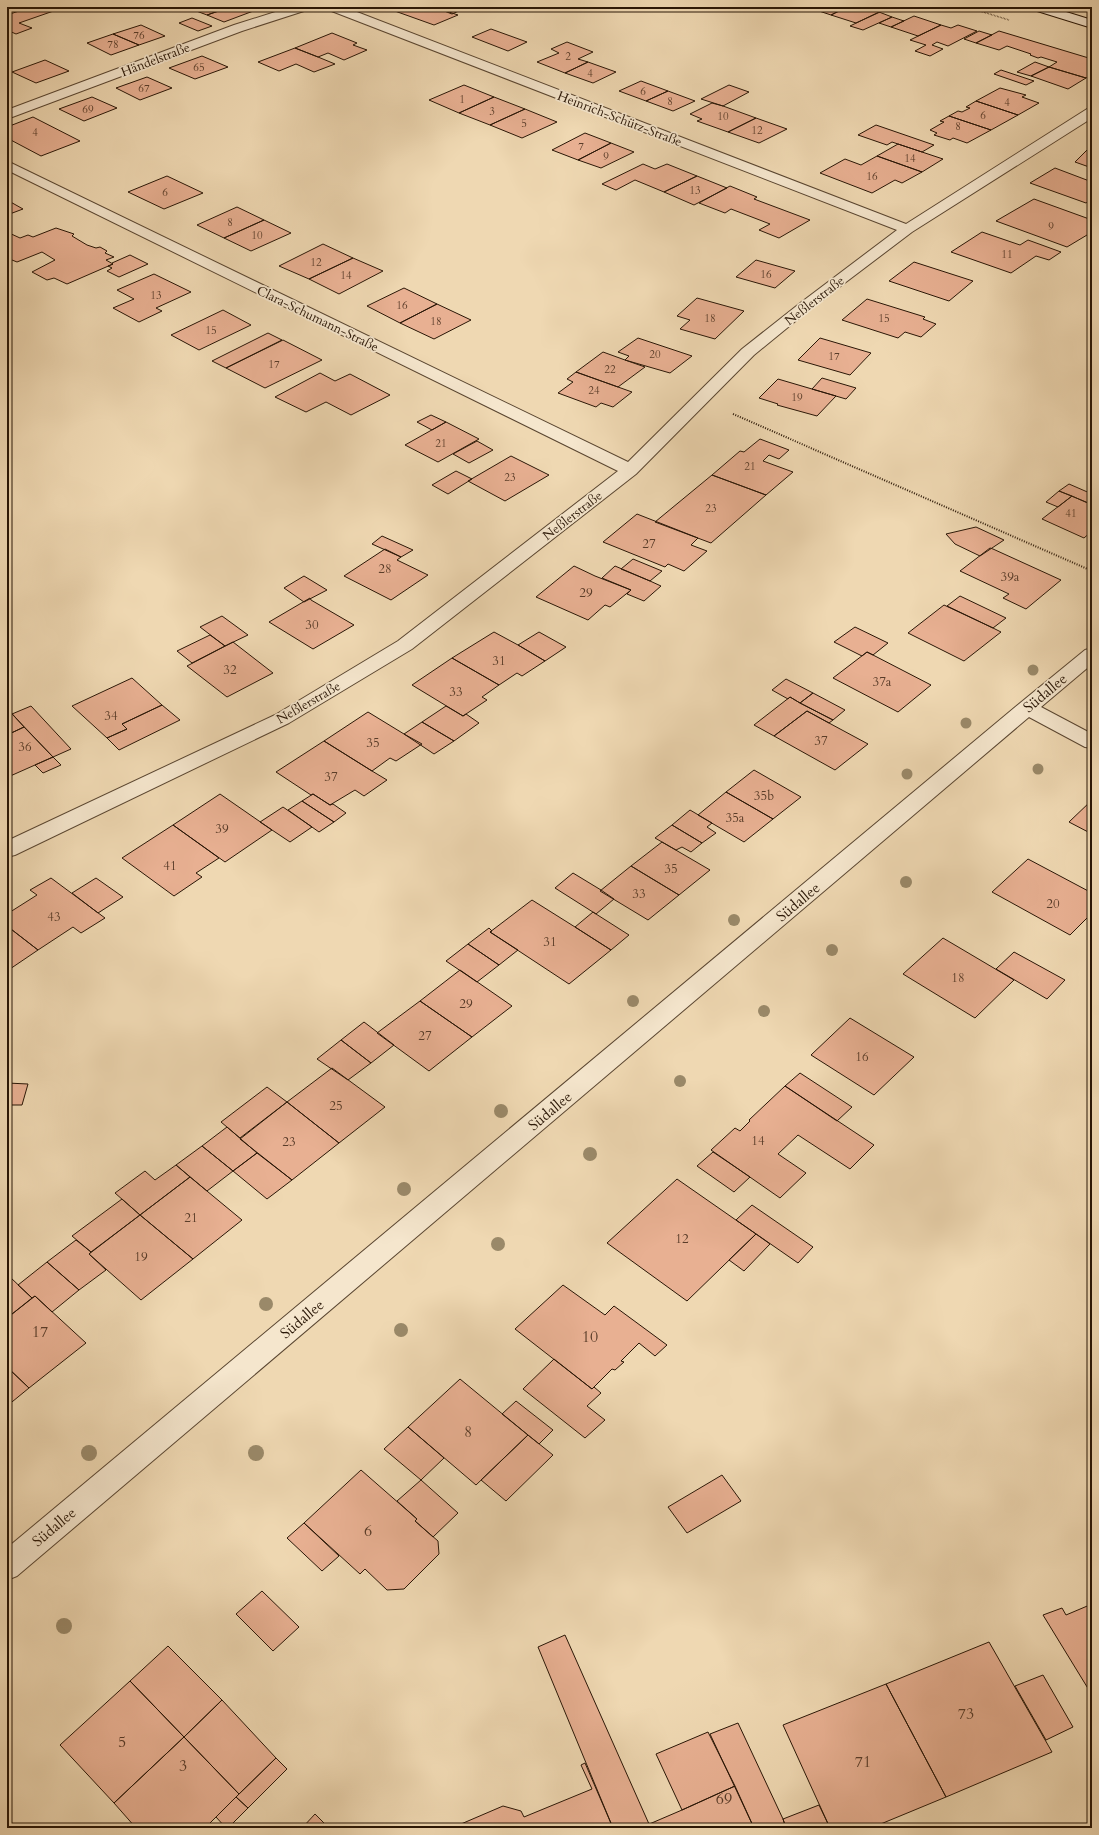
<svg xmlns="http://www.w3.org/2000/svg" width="1099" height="1835" font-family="Cardo,serif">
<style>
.building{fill:#e8b092;stroke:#291606}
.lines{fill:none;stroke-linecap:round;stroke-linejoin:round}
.street-casing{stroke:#5a4631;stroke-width:2}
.secondary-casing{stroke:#291606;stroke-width:2}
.path-far1{stroke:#291606;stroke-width:1.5;stroke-dasharray:0.5 1;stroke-linecap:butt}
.path{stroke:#291606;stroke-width:2;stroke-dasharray:1 1.5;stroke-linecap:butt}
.street{fill:#f5e6cd;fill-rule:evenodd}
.secondary{fill:#f5e6cd;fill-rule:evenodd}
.tree{fill:#9a8969}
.labels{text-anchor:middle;stroke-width:3.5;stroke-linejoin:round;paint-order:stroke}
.far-number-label{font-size:11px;fill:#593c29}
.far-street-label{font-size:13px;fill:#291606;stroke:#f5e6cd}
.number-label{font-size:13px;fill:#593c29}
.street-label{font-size:15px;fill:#291606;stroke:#f5e6cd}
.near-number-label{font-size:16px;fill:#593c29}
</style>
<rect width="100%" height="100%" fill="#efd8b2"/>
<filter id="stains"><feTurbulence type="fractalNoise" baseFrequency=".005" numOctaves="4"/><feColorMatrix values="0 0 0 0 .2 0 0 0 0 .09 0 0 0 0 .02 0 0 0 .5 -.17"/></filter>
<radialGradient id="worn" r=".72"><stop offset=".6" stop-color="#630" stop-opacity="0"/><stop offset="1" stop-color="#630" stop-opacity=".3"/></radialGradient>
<path class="building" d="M31,7H65L19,23L32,28L16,34L7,30V15Z
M196,7H230L207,15L191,9Z
M230,7H264L224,22L207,15Z
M401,7H434L458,15L434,25L392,10Z
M434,7H468L452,14Z
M807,7H847L831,15Z
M847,7H866L880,12L856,23L831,15Z
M879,12L892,17L863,30L850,26Z
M914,16L941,25L918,36L891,27Z
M892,17L904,21L891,27L879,23Z
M192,18L212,26L198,31L179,23Z
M141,25L165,36L139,45L113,34Z
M941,25L951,28L958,25L977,31L948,46L937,42L932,45L943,49L930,56L915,51L926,45L910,40Z
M491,29L527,42L508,51L472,37Z
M979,31L992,35L976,43L964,39Z
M999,31L1092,59V75L1086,78L1049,67L1057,62L1041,57L1038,58L1030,55L1031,54L1007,46L999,50L976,43Z
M332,33L357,43L353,45L367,50L344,60L328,53L318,57L295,48Z
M113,34L139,45L111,55L87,43Z
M567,42L593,52L578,59L588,62L565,73L537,62L559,53L551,49Z
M295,48L318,57L335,64L314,72L296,64L279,71L258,62Z
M202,56L228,67L195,79L169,68Z
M45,60L69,71L36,83L12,72Z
M588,62L616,72L593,83L565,73Z
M1035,62L1049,67L1031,76L1017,72Z
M1049,67L1086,78L1068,89L1031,76Z
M1001,70L1034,81L1026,85L994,74Z
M147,77L172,88L140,100L116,88Z
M641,81L668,91L646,101L619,91Z
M464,85L494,97L459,113L429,100Z
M729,85L749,92L723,106L701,99Z
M1000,88L1026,95L1022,97L1039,103L1018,115L976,101Z
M668,91L695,101L673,111L646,101Z
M92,97L117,108L84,121L59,109Z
M494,97L525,109L490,125L459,113Z
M976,101L1018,115L991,130L949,116L958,111L962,112L970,108L966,107Z
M712,103L723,106L756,118L728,132L697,121L702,119L690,114Z
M525,109L557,122L522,138L490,125Z
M949,116L991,130L967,143L953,138L950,140L934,135L937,133L930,130L944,122L940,121Z
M33,117L80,141L41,156L7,138V127Z
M756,118L787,129L759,143L728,132Z
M876,125L934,145L922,152L892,142L887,145L858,135Z
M585,133L611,143L578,160L552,150Z
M611,143L634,152L601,168L578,160Z
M898,144L943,159L922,172L877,156Z
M1091,146L1092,168L1075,162Z
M877,156L922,172L902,183L895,180L872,193L820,173L845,159L861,165Z
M643,164L655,169L667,164L697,176L664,192L635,180L616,190L602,184Z
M1055,168L1092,182V199L1086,203L1030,183Z
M167,176L203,193L164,209L128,192Z
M697,176L727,188L694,205L664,192Z
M730,186L757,197L754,199L810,220L779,238L759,230L770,224L731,209L725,213L699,203Z
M1034,199L1092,220V232L1067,247L996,221Z
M7,200L23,209L7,215Z
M237,207L264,220L224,238L197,225Z
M264,220L291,233L251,251L224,238Z
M56,228L74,234L72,236L87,245L96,248L100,247L107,251L105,253L114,257L106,260L113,264L67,284L54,278L47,280L32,272L55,260L42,252L17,262L7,258V232L20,238L28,235L33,237Z
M982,232L1020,245L1028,240L1061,252L1049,260L1036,256L1011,273L951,252Z
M323,244L353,258L309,279L279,266Z
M130,255L148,264L119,277L107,271L112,268L108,266L113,264L112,263Z
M353,258L383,271L339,294L309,279Z
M756,260L795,271L775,288L736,277Z
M914,262L973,281L949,301L889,281Z
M154,274L191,292L156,308L162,311L139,322L113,308L134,299L117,290Z
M404,288L437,304L400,323L367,306Z
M697,298L744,311L715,339L680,329L690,320L677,316Z
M867,299L925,317L923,319L936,324L921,337L905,332L898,338L842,320Z
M437,304L471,320L434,339L400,323Z
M223,310L251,325L199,350L171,335Z
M268,333L282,340L226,368L212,361Z
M638,338L692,356L670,373L625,360L629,356L618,352Z
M820,338L871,353L850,375L798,360Z
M283,340L322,360L265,388L226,368Z
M603,352L625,360L645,367L618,387L576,372Z
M576,372L632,392L613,407L601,403L596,407L558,393L573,382L567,379Z
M320,373L335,381L350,374L390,395L351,415L326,402L306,412L275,397Z
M822,378L856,388L846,399L812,389Z
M778,379L812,389L836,396L817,416L777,405L778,404L759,398Z
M431,415L446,422L432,430L417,422Z
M446,422L479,439L438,462L405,445Z
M760,439L789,450L779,459L769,455L763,461L793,472L766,495L712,475L740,451L744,452Z
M477,441L493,450L469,463L453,454Z
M511,456L549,475L505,501L468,481Z
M456,471L472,479L448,494L432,485Z
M712,475L766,495L711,543L655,522Z
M1069,484L1092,494V503L1091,504L1059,491Z
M1059,491L1072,496L1058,507L1046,502Z
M1072,496L1092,505V531L1084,538L1042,519Z
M637,514L698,538L691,545L707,551L684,571L668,564L665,567L603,542Z
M976,527L1004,540L980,556L955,544L946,534Z
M382,536L413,550L401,557L372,544Z
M990,548L993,549L1061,580L1026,609L1003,598L1009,594L960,571Z
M385,549L401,557L397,560L428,575L391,600L344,576Z
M633,559L662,571L650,581L621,569Z
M574,566L595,576L631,590L610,607L605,605L588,620L536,597Z
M615,566L650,581L661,586L644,601L627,594L631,590L602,578Z
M304,576L327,590L304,602L284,588Z
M960,596L1006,618L993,628L947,606Z
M310,598L311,600L354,625L313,649L269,622Z
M944,605L993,628L1001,632L964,661L908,633Z
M222,616L248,635L225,646L200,627Z
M855,627L888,643L873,655L867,652L862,656L834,642Z
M494,632L518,645L545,661L522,676L517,673L499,685L452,658Z
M539,632L566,647L545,661L518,645Z
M210,635L225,646L192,663L177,651Z
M233,642L273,673L227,697L187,666Z
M867,652L873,655L931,685L898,712L833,678Z
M452,658L499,685L482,697L487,700L463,716L412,685Z
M132,678L162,705L122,724L127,729L107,738L72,706Z
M786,679L813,693L800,703L790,697L788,699L772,690Z
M813,693L845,710L833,720L800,703Z
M790,697L800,703L833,720L829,723L807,711L774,736L754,725Z
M162,705L180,720L119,750L107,738L127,729L122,724Z
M31,706L71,749L53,757L12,714Z
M446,706L463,716L466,714L479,723L454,741L422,722Z
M7,708L24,727L7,735Z
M807,711L829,723L868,744L835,770L774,736Z
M368,712L404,734L422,744L396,761L390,758L372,771L324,741Z
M422,722L454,741L434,754L404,734Z
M24,727L53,757L8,777L12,781L7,784V735Z
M324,741L372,771L387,780L364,796L355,790L330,805L313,794L311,795L276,772Z
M53,757L61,765L43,773L35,765Z
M754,770L801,797L773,819L726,792Z
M726,792L773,819L744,842L698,815Z
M220,794L272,830L225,862L173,825Z
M313,794L330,805L333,804L346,813L334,822L302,801Z
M1092,800V834L1069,822Z
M302,801L334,822L319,832L288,810Z
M283,807L312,827L290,842L260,822Z
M690,810L712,823L707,827L716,833L702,843L672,825Z
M173,825L219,858L196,873L202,877L174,896L122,858Z
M672,825L702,843L691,852L682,847L676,850L655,838Z
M662,842L710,870L679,895L631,866Z
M1028,859L1092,893V913L1070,935L992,892Z
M631,866L679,895L648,920L600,891Z
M573,873L601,890L614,899L596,914L555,888Z
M51,878L105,918L81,933L73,927L38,950L7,926V914L37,895L30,890Z
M96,878L123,897L98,913L72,893Z
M532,900L575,927L611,950L569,984L490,932Z
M593,912L596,914L629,935L611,950L575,927Z
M7,926L38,950L7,971Z
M489,928L492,931L490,932L518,950L499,965L468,944Z
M943,938L1014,980L975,1018L903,974Z
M468,944L499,965L477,982L446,961Z
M1014,952L1065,980L1047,999L996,969Z
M460,970L512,1006L472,1037L420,1001Z
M420,1001L472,1037L429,1071L377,1033Z
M850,1018L914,1057L874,1095L811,1055Z
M364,1022L394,1045L371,1063L341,1040Z
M341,1040L371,1063L348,1080L317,1059Z
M332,1068L385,1107L339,1143L287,1102Z
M800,1073L852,1107L837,1121L785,1086Z
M7,1083L28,1084L22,1105H7Z
M785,1086L874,1145L850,1169L798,1135L778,1154L806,1173L780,1198L711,1150L735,1128L740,1131L750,1121L749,1120Z
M267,1087L287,1102L240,1138L221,1122Z
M287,1102L339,1143L292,1180L240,1139Z
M227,1127L257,1153L233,1171L202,1146Z
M202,1146L233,1171L207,1191L176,1165Z
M713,1152L750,1177L734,1192L697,1166Z
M257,1153L292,1180L267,1199L233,1171Z
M176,1165L190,1177L140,1215L115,1193L145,1171L155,1180Z
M190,1177L242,1220L193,1259L140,1215Z
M677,1179L756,1234L687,1301L607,1243Z
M122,1199L140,1215L91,1252L72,1236Z
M752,1205L813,1247L798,1263L736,1220Z
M140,1215L193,1259L141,1300L89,1254Z
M756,1234L770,1244L744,1271L729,1260Z
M76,1240L91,1252L89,1254L106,1270L79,1290L47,1262Z
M47,1262L79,1290L52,1312L35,1296L32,1298L18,1285Z
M10,1277L32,1298L7,1318V1279Z
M563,1285L605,1315L614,1306L667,1345L655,1356L639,1343L621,1361L624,1362L615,1370L612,1369L592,1389L515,1329Z
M35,1296L86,1343L29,1388L7,1367V1318Z
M554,1359L592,1389L594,1387L601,1393L587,1406L605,1420L585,1438L523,1389Z
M7,1367L29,1388L7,1406Z
M460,1379L528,1435L476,1485L408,1427Z
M516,1401L553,1430L539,1444L502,1414Z
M408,1427L444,1458L421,1480L384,1449Z
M528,1435L553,1455L506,1501L481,1480Z
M361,1470L417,1519L415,1521L438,1541L439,1554L404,1589L387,1590L365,1569L360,1574L304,1523Z
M722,1475L741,1501L687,1533L668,1507Z
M421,1480L458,1513L433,1537L415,1521L417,1519L397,1501Z
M304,1523L339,1556L322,1571L287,1538Z
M262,1591L299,1627L273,1651L236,1614Z
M1092,1604V1695L1043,1615L1062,1608L1066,1615Z
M565,1635L649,1824L640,1828H613L538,1647Z
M989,1642L1052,1752L946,1797L886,1684Z
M168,1646L222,1700L184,1737L130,1681Z
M1043,1675L1073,1727L1046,1740L1015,1686Z
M130,1681L184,1737L114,1803L60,1745Z
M886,1684L946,1797L871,1828H830L783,1725Z
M222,1700L276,1758L239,1794L184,1737Z
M738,1723L783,1819L786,1828H754L710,1734Z
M708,1732L735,1786L682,1810L656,1754Z
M184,1737L239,1794L205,1828H136L114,1803Z
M276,1758L287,1769L248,1808L236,1797Z
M585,1763L613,1828H463L461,1824L503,1806L521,1811L524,1817L592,1789L581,1765Z
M735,1786L754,1828H640L682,1810Z
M236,1797L248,1808L228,1828H226L216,1817Z
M819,1805L830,1828H786L783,1819Z
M315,1814L329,1828H302Z"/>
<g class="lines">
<g class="street-casing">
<path id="street" d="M291,7H309L307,10L242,31L7,119V110L234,25Z
M327,7H344L906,224L1087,109L1092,108V118L912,232L809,310L754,355L636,474L412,649L289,723L15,855L7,857V841L275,715L398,641L618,471L7,170V161L628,462L742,349L799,304L897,230L329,10Z
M1092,648V664L1041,707L1092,734V748L1085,747L1029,717L17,1576L7,1580V1548L1019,704L1085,650Z"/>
</g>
<g class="secondary-casing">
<path id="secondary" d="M1032,7H1050L1092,20V28L1034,10Z"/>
</g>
<path class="path-far1" d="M967,7L1009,20"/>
<path class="path" d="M733,414L1092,571"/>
<use href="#street" class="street"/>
<use href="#secondary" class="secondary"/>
</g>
<g class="tree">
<circle cx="1033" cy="670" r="5.5"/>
<circle cx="966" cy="723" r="5.5"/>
<circle cx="1038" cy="769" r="5.5"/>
<circle cx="907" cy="774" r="5.5"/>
<circle cx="906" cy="882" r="6"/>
<circle cx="734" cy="920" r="6"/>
<circle cx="832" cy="950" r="6"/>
<circle cx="633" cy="1001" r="6"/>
<circle cx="764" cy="1011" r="6"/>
<circle cx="680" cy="1081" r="6"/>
<circle cx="501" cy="1111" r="7"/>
<circle cx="590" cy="1154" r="7"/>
<circle cx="404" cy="1189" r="7"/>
<circle cx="498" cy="1244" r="7"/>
<circle cx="266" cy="1304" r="7"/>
<circle cx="401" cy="1330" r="7"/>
<circle cx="89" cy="1453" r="8"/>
<circle cx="256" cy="1453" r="8"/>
<circle cx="64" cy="1626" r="8"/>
</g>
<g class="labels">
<g class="far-number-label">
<text x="139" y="39">76</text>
<text x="113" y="48">78</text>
<text x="568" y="60">2</text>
<text x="199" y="71">65</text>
<text x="590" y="77">4</text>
<text x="144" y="92">67</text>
<text x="643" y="95">6</text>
<text x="462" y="103">1</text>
<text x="670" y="105">8</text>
<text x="1007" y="106">4</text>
<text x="88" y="113">69</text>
<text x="492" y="115">3</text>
<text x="983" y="119">6</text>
<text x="723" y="120">10</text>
<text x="524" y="127">5</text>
<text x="958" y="130">8</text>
<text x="757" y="134">12</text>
<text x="35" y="136">4</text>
<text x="581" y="150">7</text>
<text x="606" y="160">9</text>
<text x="910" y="162">14</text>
<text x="872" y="180">16</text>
<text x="695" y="194">13</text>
<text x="165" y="196">6</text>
<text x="230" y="226">8</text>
<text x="1051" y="230">9</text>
<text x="257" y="239">10</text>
<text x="1007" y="258">11</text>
<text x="316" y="266">12</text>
<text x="766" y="278">16</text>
<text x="346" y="279">14</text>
<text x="156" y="299">13</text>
<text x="402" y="309">16</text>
<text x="710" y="322">18</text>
<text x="884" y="322">15</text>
<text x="436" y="325">18</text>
<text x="211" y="334">15</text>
<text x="655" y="358">20</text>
<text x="834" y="360">17</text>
<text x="274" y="368">17</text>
<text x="610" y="373">22</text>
<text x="594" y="394">24</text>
<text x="797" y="401">19</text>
<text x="441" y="447">21</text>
<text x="750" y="470">21</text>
<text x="510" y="481">23</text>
<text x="711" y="512">23</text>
<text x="1071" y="517">41</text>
</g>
<g class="far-street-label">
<text transform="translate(155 59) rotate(-21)" y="5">Händelstraße</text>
<text transform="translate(620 118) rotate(21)" y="5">Heinrich-Schütz-Straße</text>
<text transform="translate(814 300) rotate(-38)" y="5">Neßlerstraße</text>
<text transform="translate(318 318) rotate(26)" y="5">Clara-Schumann-Straße</text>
<text transform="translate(572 515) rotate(-38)" y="5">Neßlerstraße</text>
<text transform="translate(308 702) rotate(-30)" y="5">Neßlerstraße</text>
</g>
<g class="number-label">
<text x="649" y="548">27</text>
<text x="385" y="573">28</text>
<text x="1010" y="581">39a</text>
<text x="586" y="597">29</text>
<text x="312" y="629">30</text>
<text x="499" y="665">31</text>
<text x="230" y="674">32</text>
<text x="882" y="686">37a</text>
<text x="456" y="696">33</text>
<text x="111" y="720">34</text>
<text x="821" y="745">37</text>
<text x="373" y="747">35</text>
<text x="25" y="751">36</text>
<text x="331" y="781">37</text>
<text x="764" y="800">35b</text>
<text x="735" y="822">35a</text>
<text x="222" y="833">39</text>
<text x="170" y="870">41</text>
<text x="671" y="873">35</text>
<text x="639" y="898">33</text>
<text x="1053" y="908">20</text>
<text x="54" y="921">43</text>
<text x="550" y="946">31</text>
<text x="958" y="982">18</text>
<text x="466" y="1008">29</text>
<text x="425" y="1040">27</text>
<text x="862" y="1061">16</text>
<text x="336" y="1110">25</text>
<text x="758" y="1145">14</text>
<text x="289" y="1146">23</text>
<text x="191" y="1222">21</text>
<text x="682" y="1243">12</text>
<text x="141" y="1261">19</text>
</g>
<g class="street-label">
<text transform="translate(1045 693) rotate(-40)" y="5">Südallee</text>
<text transform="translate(798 902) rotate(-40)" y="5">Südallee</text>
<text transform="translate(550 1111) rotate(-40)" y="5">Südallee</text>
<text transform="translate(302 1319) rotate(-40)" y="5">Südallee</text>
<text transform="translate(54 1527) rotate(-40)" y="5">Südallee</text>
</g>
<g class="near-number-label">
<text x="40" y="1337">17</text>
<text x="590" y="1342">10</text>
<text x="468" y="1437">8</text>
<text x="368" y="1536">6</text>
<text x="966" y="1719">73</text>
<text x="122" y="1747">5</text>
<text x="863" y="1767">71</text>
<text x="183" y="1771">3</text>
<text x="724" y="1804">69</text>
</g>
</g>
<rect width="1099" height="1835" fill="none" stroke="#efd8b2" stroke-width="24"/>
<rect x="8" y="8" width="1083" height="1819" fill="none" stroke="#291606" stroke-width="2"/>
<rect x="12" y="12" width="1075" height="1811" fill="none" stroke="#291606"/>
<rect width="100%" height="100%" filter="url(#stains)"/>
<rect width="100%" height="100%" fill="url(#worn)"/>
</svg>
